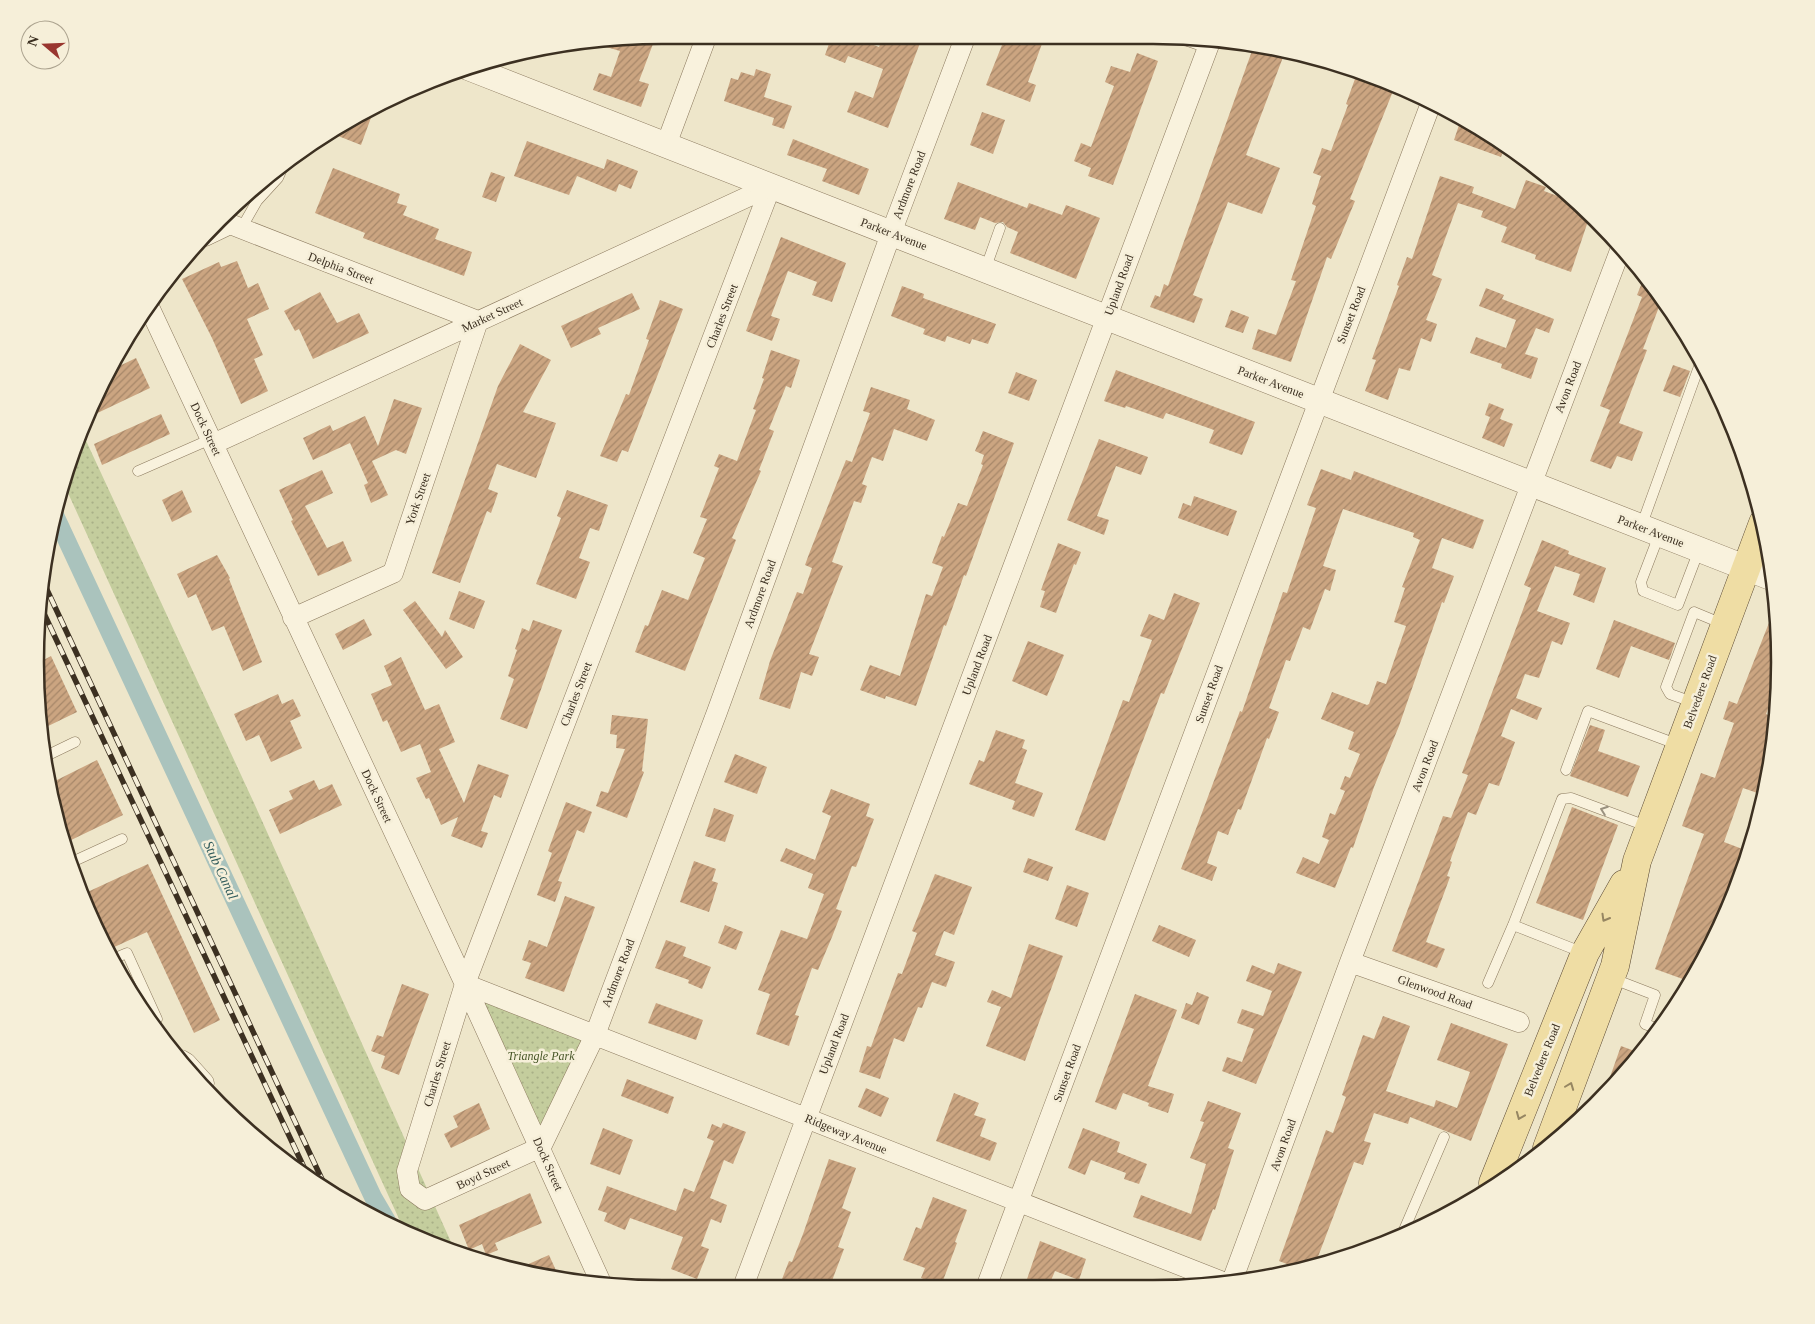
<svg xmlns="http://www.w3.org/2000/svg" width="1815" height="1324" font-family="'Times New Roman',serif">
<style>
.park{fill:url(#park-dots)}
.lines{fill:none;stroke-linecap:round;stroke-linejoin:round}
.canal{stroke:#aac3bd;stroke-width:18}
.building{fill:url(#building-hatch)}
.service-casing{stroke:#8b795e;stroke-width:11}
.minor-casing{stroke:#8b795e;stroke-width:21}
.tertiary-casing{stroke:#8b795e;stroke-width:26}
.primary-casing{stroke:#594732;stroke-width:29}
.service{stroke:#f9f2dd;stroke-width:10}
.minor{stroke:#f9f2dd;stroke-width:20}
.tertiary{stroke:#f9f2dd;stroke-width:25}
.primary{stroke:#efdda4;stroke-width:28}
.rail-casing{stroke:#3c3021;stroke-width:5.5}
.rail{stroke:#f6efd9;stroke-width:4;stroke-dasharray:11;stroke-linecap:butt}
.oneway{stroke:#9a917f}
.oneway2{stroke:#968662}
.labels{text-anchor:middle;stroke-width:5;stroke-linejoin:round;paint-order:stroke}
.street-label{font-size:12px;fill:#3c3021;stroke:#f6efd9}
.park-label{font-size:12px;font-style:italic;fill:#485728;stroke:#f6efd9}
.water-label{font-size:14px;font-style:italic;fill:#315b5b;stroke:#f6efd9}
.rim{fill:none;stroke:#3c3021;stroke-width:2.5}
</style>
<defs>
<pattern id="park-dots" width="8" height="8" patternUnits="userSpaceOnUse" patternTransform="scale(1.25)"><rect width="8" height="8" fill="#c4cd9d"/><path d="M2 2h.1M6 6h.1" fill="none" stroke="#a9b087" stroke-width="1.8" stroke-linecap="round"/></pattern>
<pattern id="building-hatch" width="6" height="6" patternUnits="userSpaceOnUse" patternTransform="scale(1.25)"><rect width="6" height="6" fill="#cba581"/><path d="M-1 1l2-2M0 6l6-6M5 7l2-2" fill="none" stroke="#a68769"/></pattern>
</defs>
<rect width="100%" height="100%" fill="#eee6ca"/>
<path class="park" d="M82,432L254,803L455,1251L405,1232L384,1186L63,482Z
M465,984L595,1035L541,1147Z"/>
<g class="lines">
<path class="canal" d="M54,513L373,1197L390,1226"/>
</g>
<path class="building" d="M832,35H856L855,38L879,47L884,35H923L888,128L847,112L855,91L873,98L883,69L848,56L845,63L825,55Z
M1006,35H1027L1043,41L1028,82L1036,85L1030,102L986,85Z
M656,36L639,81L649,84L641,107L593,90L599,73L611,77L620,51L596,44Z
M1253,48L1285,52L1246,155L1280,168L1262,214L1228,202L1193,295L1203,299L1194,323L1150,307L1155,295L1160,297L1164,284L1168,286Z
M1137,53L1158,61L1113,185L1088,176L1091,168L1074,161L1081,143L1091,147L1114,86L1105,82L1111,66L1130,72Z
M756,69L771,74L764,97L792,106L784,129L772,125L774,118L724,101L731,78L738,80L741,72L754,76Z
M1356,76L1376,84L1377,80L1395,86L1350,199L1355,201L1331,259L1327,257L1291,362L1252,349L1258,329L1276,335L1296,281L1291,280L1316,206L1312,204L1321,176L1313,173L1322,148L1331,151L1348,105L1346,104Z
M376,104L361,145L328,132L330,131Z
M982,112L1005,120L993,154L970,145Z
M1461,119L1506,144L1501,157L1454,140Z
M793,139L869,169L859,195L822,181L827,169L787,155Z
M527,141L604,169L607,159L638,171L631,189L619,184L616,192L577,176L569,195L514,176Z
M333,168L400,194L397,203L407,206L403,215L439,229L435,239L472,252L464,276L363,238L365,233L315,213Z
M491,172L505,177L496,202L482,197Z
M1440,176L1474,187L1472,193L1515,209L1526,180L1546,187L1544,191L1579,204L1590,215L1571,272L1535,259L1536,255L1501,242L1507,227L1481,217L1483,211L1458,203L1432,275L1442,279L1426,320L1437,324L1431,342L1421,338L1410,371L1399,368L1388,400L1365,391L1376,360L1372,359L1399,286L1397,285L1407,257L1412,259Z
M958,182L1027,208L1029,203L1062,215L1066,205L1100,218L1076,279L1010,253L1018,232L1007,227L1003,222L995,223L980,217L975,230L944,219Z
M781,237L846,263L832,302L812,295L817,282L788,271L771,316L780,319L772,341L746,331Z
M237,261L248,288L258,283L269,309L247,319L263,355L254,359L268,391L241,404L212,338L182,279L219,262L221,267Z
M1645,275L1662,299L1643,349L1647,350L1619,423L1643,432L1632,461L1617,456L1611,469L1590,461L1610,410L1600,406L1642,297L1637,295Z
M902,286L924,294L923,298L996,324L988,344L972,339L970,344L947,336L945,342L923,334L925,329L891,316Z
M1486,288L1504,295L1502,299L1554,319L1549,333L1536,328L1525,354L1538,358L1531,379L1501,368L1502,364L1470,353L1476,337L1506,348L1516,320L1479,306Z
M320,292L337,323L359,313L369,333L313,359L299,329L295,331L284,311Z
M632,293L640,309L598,328L601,334L571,348L561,326Z
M660,300L683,309L628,452L622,450L617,462L600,456L626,394L629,395L649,340L646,339Z
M1231,310L1249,317L1243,333L1225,327Z
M520,344L551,360L523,412L556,423L536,478L497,464L488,489L498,493L491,513L487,511L460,583L432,573L498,386Z
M771,350L800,360L791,388L786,386L769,429L774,431L759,470L761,471L732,538L736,540L685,671L635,652L645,625L648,626L662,590L688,600L705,558L693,553L707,519L700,517L719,468L714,466L719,454L737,461L756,410L753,409L764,379L762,378Z
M136,358L150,388L87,418L100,385L109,371Z
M1673,365L1690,371L1680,397L1663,391Z
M1116,370L1255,422L1242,455L1209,443L1214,430L1166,413L1163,419L1126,406L1125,408L1104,401Z
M1016,372L1037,380L1029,401L1008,393Z
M871,387L910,400L907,409L935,420L927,441L894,429L883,461L872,457L862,484L867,486L861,503L854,501L832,562L843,566L809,654L819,657L812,676L801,672L790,709L759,699L770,661L797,592L803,594L812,568L805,565L809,554L846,460L852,462L870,413L863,411Z
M394,399L422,408L406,454L396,450L372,461L388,495L371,503L364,485L368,483L350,443L313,460L303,438L330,425L333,431L365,416L378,446Z
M1489,403L1504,409L1500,419L1513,424L1504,447L1482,438L1490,417L1485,415Z
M161,414L170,434L102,465L94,444Z
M983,431L1014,443L966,576L964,575L946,626L944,625L916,706L886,696L885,699L860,690L870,665L900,676L926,594L932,596L943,567L932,563L942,536L944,537L958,503L967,506L983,465L981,464L984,455L975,451Z
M1099,439L1148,457L1141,475L1116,466L1097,516L1109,520L1104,535L1067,520Z
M1321,469L1351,480L1354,471L1484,520L1473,549L1442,538L1432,568L1454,576L1444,603L1442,602L1399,726L1374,787L1353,848L1351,847L1335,888L1296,873L1303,857L1319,864L1329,840L1322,837L1330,813L1335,815L1345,791L1340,789L1345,776L1350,778L1360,754L1348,749L1354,732L1321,719L1332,692L1367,705L1369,704L1377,681L1386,684L1406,626L1394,622L1405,588L1402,587L1420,540L1413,537L1414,533L1343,509L1323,566L1336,570L1330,591L1325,589L1310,630L1303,627L1290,661L1286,660L1269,708L1279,712L1269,739L1267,738L1241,810L1238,809L1228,835L1218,831L1207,863L1217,867L1212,881L1181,869L1240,711L1242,712L1283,592L1287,593L1316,508L1307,505Z
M322,470L333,493L305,506L327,548L343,541L352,561L318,576L291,521L293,520L279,490Z
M182,490L192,512L172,522L162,500Z
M567,490L608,505L599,531L590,528L579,558L590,562L576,599L536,584L561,518L557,516Z
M1194,496L1237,511L1228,536L1178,518L1183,503L1191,506Z
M1542,540L1569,551L1568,554L1606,568L1594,603L1573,595L1580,574L1555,566L1537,611L1570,623L1562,645L1552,641L1539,678L1525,674L1516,698L1542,708L1537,720L1511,709L1501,736L1515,742L1499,786L1489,783L1476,815L1468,812L1450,861L1452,862L1447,876L1450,877L1426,942L1445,949L1437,968L1392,951L1443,816L1451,818L1468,775L1462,773L1531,588L1524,585Z
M1058,543L1081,552L1076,565L1074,564L1056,613L1040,607L1045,591L1041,590Z
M217,555L230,578L229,579L262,662L243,671L224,626L212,631L196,594L188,598L177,574Z
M459,591L485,601L474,629L449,619Z
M1174,593L1200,603L1164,694L1161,693L1105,841L1075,830L1123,700L1129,702L1152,640L1140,636L1149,614L1164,620Z
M415,601L442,637L445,630L463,657L446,669L403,610Z
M1776,605L1779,621L1777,686L1766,714L1775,718V744L1763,795L1743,788L1724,842L1745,850L1711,943L1691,982L1655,969L1704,834L1682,826L1701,773L1715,778L1734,723L1723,719L1729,701L1737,704Z
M364,619L372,635L343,650L335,634Z
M533,620L562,630L527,729L500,719L514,679L508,676L517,650L515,649L522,628L529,631Z
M1614,620L1675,643L1669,660L1631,646L1619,678L1596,669Z
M1028,641L1064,655L1047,696L1012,681Z
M51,656L77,712L40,730V662Z
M401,657L425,710L439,704L455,742L439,749L464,803L478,764L509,775L501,798L494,795L481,831L488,833L482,848L451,836L458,817L441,825L429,798L426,799L416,778L431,772L420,744L401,752L387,720L383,722L371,694L392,685L384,666Z
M278,694L282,704L293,699L301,716L290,721L302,748L271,762L259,735L246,741L234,714Z
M612,715L648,719L642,771L644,772L627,818L596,806L601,791L608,793L625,749L616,748L617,735L610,734Z
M1590,725L1605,730L1598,751L1640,766L1628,797L1570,776Z
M996,730L1025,740L1022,748L1027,750L1015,783L1043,793L1034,817L1012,809L1015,801L969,784L979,760L984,762Z
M735,754L767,767L757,794L724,782Z
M97,760L123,815L67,842L51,783Z
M314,780L319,790L332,784L342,805L280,834L269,810L293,799L289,791Z
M831,789L870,804L866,816L874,819L856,867L852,866L836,909L842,911L832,937L818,970L812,968L795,1015L799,1016L789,1046L756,1034L770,994L758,990L781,930L807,939L824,894L808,888L813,874L780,861L786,848L815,860L831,816L822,812Z
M566,802L592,812L584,833L577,830L558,881L562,882L555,902L537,895L552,853L548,851Z
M1572,807L1618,825L1583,920L1536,903Z
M714,808L734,815L725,842L705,836Z
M1028,858L1053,867L1048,881L1023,872Z
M694,861L716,869L712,881L718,883L709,912L680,902Z
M148,864L220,1020L194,1033L147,932L110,949L83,902L81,895Z
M935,874L972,887L954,935L944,931L935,955L955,962L946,987L932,982L922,1008L918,1007L904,1042L894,1038L880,1079L859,1072L867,1046L871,1047L898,973L902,974L917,933L912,931Z
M1067,885L1089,893L1077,927L1055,919Z
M565,896L595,907L564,992L525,978L531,963L522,960L529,940L547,947Z
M725,925L743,932L736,950L718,943Z
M1159,925L1196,940L1189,957L1152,941Z
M666,940L686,947L683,956L711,967L702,989L688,983L689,980L655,968Z
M1029,944L1063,956L1025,1061L986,1046L1001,1007L987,1002L992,990L1011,998Z
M1278,963L1302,972L1256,1084L1222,1071L1227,1057L1242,1062L1254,1029L1237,1023L1242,1009L1263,1016L1272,991L1246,981L1252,965L1274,974Z
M402,984L429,994L399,1075L381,1068L385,1056L371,1051L377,1035L383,1037Z
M1197,992L1209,997L1199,1025L1181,1018L1186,1003L1192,1005Z
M1135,994L1177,1010L1148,1086L1174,1094L1168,1113L1148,1106L1149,1103L1123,1093L1116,1110L1095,1102Z
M656,1003L703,1020L696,1040L648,1023Z
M1383,1016L1410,1026L1386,1091L1434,1107L1436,1100L1457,1108L1470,1072L1437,1060L1451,1023L1508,1044L1471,1141L1410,1117L1408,1124L1374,1113L1364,1141L1371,1143L1363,1165L1354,1162L1316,1262L1295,1267L1279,1261L1326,1130L1333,1133L1346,1097L1342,1095L1363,1035L1374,1039Z
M1621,1046L1640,1053L1619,1080L1610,1077Z
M627,1079L674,1097L668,1114L621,1096Z
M866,1088L889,1098L881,1117L858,1107Z
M954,1093L979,1103L974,1115L986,1119L980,1136L997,1143L990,1161L936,1141Z
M1208,1101L1241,1113L1228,1148L1234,1150L1215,1210L1213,1209L1201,1241L1133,1217L1141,1195L1191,1214L1206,1164L1190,1158L1204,1122L1200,1121Z
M479,1103L490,1129L451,1148L444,1134L458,1127L453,1116Z
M723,1123L746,1132L733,1164L724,1160L710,1198L727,1205L721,1223L711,1219L701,1246L709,1249L697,1279L671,1269L683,1237L630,1218L625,1230L604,1221L607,1213L598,1210L607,1186L676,1211L684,1188L694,1192L714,1141L707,1138L712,1124L721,1128Z
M603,1128L633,1140L620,1175L590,1164Z
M1083,1128L1120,1142L1117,1152L1147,1164L1139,1184L1124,1179L1126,1173L1091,1160L1085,1175L1068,1168Z
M829,1159L856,1168L842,1208L851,1212L838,1247L844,1249L830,1286L779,1287L789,1261L792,1262L803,1234Z
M530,1193L542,1223L495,1243L498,1250L486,1255L482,1244L469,1250L459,1225Z
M933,1197L967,1210L955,1242L957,1243L941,1286L921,1278L925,1268L903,1260L916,1227L921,1229Z
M1040,1241L1086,1259L1079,1280L1055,1271L1049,1285H1025Z
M549,1255L559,1277L515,1270Z"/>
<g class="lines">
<g class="service-casing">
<path id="service" d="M1179,38L1208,48
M241,229L257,201L278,178L282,169
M985,270L1000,228
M138,471L211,439
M1641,527L1701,361
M1659,535L1641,582L1643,591L1678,605L1699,550
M1695,703L1670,694L1666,687L1694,612L1723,624
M44,757L75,742
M1566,770L1588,711L1679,745
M72,862L122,839
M1513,925L1584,953
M115,958L127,953L157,1019
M1611,978L1655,995L1645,1024L1658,1029
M1488,983L1513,925L1562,799L1571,798L1649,827
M1401,1237L1444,1137"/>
</g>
<g class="minor-casing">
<path id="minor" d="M666,145L707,35
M771,186L465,984L407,1171L410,1189L425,1200L541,1147L595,1035L717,712L896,220L966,35
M205,236L230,224L478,321L393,573L293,618
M150,309L465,984L602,1285
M213,444L771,186
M1350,962L1519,1022
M465,984L1228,1284
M181,1060L186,1063L204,1083
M1231,1284L1350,962L1621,248
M987,1285L1431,103
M743,1287L1210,42"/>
</g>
<g class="tertiary-casing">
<path id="tertiary" d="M469,68L1772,578"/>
</g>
<g class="primary-casing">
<path id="primary" d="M1547,1148L1615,966L1637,861L1763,523
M1493,1183L1585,953L1624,884"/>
</g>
<use href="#service" class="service"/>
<use href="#minor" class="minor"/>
<use href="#tertiary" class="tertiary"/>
<use href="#primary" class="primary"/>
<g class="rail-casing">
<path id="rail" d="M41,577L326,1188
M40,605L308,1176"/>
</g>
<use href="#rail" class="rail"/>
</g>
<defs><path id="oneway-chevron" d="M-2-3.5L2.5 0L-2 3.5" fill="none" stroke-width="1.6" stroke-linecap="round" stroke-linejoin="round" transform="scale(1.25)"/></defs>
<use class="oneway" href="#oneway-chevron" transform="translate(1604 810) rotate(-160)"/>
<g class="oneway2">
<use href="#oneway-chevron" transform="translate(1605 918) rotate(120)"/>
<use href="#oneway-chevron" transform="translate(1570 1086) rotate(-69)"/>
<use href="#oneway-chevron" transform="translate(1520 1116) rotate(112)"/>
</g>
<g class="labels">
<g class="street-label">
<text transform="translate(909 185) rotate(-69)" y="4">Ardmore Road</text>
<text transform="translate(894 234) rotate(21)" y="4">Parker Avenue</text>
<text transform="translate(341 268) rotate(21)" y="4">Delphia Street</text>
<text transform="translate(1119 285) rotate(-70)" y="4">Upland Road</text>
<text transform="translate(492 315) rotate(-25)" y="4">Market Street</text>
<text transform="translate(1351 315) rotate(-69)" y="4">Sunset Road</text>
<text transform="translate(722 316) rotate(-69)" y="4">Charles Street</text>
<text transform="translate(1271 382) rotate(21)" y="4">Parker Avenue</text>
<text transform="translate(1568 387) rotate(-69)" y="4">Avon Road</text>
<text transform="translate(206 429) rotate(65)" y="4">Dock Street</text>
<text transform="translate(418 499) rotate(-71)" y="4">York Street</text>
<text transform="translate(1651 531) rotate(21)" y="4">Parker Avenue</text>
<text transform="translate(760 594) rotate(-70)" y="4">Ardmore Road</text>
<text transform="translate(977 665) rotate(-69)" y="4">Upland Road</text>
<text transform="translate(1700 692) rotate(-70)" y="4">Belvedere Road</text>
<text transform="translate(576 694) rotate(-69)" y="4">Charles Street</text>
<text transform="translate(1209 694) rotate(-70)" y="4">Sunset Road</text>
<text transform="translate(1425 766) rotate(-69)" y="4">Avon Road</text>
<text transform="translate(377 796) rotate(65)" y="4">Dock Street</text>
<text transform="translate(618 973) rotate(-69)" y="4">Ardmore Road</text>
<text transform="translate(1435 992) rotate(20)" y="4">Glenwood Road</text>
<text transform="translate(834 1044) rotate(-69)" y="4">Upland Road</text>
<text transform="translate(1542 1060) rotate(-68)" y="4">Belvedere Road</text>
<text transform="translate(1067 1073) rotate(-70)" y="4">Sunset Road</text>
<text transform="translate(437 1074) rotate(-73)" y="4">Charles Street</text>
<text transform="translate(846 1134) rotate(22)" y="4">Ridgeway Avenue</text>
<text transform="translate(1283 1145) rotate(-70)" y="4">Avon Road</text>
<text transform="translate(548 1164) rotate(66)" y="4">Dock Street</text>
<text transform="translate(483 1174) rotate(-25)" y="4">Boyd Street</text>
</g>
<g class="park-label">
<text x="541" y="1060">Triangle Park</text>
</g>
<g class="water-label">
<text transform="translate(221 870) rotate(65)" y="5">Stub Canal</text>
</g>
</g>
<path d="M0 0H1815V1324H0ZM662 44H1153A618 618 0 0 1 1771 662V662A618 618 0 0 1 1153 1280H662A618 618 0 0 1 44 662V662A618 618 0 0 1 662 44Z" fill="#f6efd9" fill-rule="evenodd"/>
<path class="rim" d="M662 44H1153A618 618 0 0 1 1771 662V662A618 618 0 0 1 1153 1280H662A618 618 0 0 1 44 662V662A618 618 0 0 1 662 44Z"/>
<g transform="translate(45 45) rotate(289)"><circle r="24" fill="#f6efd9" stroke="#aca38f"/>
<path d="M0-4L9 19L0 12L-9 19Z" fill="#99362f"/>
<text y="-8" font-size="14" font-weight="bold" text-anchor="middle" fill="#3c3021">N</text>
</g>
</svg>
